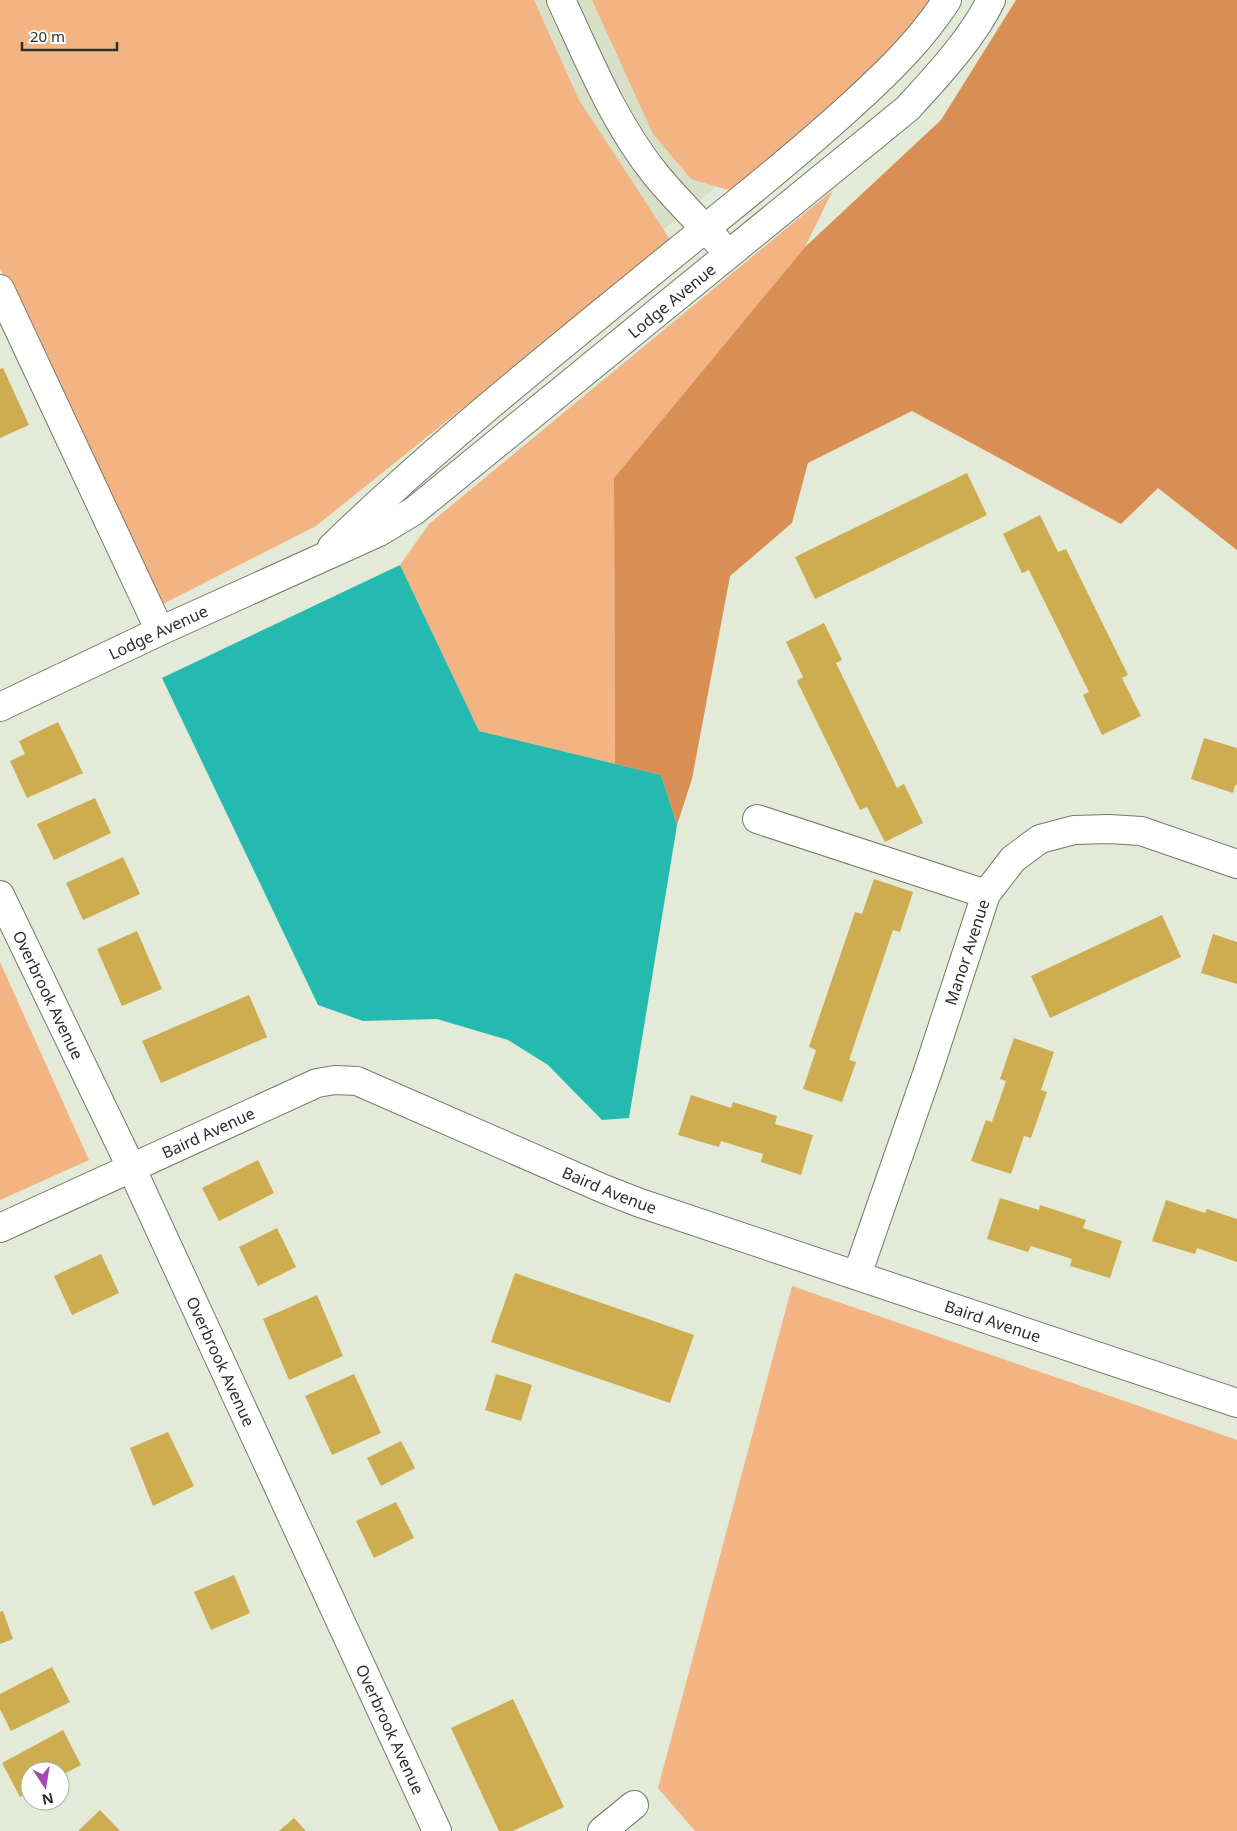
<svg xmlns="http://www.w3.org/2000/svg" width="1237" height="1831" font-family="'Noto Sans',sans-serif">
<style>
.built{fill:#d8e1c7}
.green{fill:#f4b382}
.forest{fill:#d98f53}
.water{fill:#25bab0}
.building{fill:#cdad50}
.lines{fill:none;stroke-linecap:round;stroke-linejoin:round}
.minor-casing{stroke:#747a6a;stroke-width:30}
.minor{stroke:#fff;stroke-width:28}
.labels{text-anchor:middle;stroke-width:5;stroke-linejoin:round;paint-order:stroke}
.street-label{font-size:16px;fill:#2c2f28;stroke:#fff}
</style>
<rect width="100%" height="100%" fill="#e3ead7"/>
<path class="built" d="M521,0H638L730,176L647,243Z"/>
<path class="green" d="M0,0H534L579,100L671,241L316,526L155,608L0,268Z
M592,0H931L904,42L759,172L728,190L691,179L653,134Z
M833,190L805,247L614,478L615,764L479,731L400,565L429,524Z
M0,962L89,1160L0,1200Z
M792,1286L1237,1440V1831H695L658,1788Z"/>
<path class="forest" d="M1016,0H1237V550L1158,488L1121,524L912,411L808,463L792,523L730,576L692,779L677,825L661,775L615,764L614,478L805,247L941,120Z"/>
<path class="water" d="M400,565L479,731L661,775L677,825L629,1118L602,1120L548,1065L508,1040L437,1019L363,1021L318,1005L162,678Z"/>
<path class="building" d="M3,368L29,425L0,438V369Z
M967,473L987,515L815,599L795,557Z
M1040,515L1058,552L1066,549L1128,675L1122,678L1141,716L1102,735L1083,695L1089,692L1029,570L1022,573L1003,534Z
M824,623L842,660L836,663L897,788L904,784L923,823L885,842L867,807L860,810L797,681L803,677L786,642Z
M58,722L83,773L27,798L10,761L25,754L19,741Z
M1204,738L1237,748V785H1235L1233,793L1191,779Z
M95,798L111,833L54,860L37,824Z
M123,857L140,894L83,920L66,883Z
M874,879L913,892L900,932L893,930L849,1060L856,1062L842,1102L803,1089L816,1050L809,1047L855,912L862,914Z
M1162,915L1181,957L1050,1018L1031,976Z
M137,931L162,989L122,1006L97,949Z
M1213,934L1237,942V984L1201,973Z
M249,995L267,1037L161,1083L142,1041Z
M1014,1038L1054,1052L1041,1090L1047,1092L1031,1138L1024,1136L1011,1174L971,1161L986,1120L992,1122L1006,1081L1000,1079Z
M691,1095L731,1108L733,1102L777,1116L775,1124L813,1135L801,1175L761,1162L763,1154L721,1141L719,1147L678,1135Z
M258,1160L274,1193L219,1221L202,1188Z
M1000,1198L1039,1210L1040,1205L1086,1220L1083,1228L1122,1241L1110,1278L1070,1266L1072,1259L1031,1246L1028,1252L987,1239Z
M1166,1200L1205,1213L1207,1209L1237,1219V1262L1197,1248L1195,1254L1152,1241Z
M277,1228L296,1267L258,1286L239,1247Z
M101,1254L119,1293L72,1315L54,1276Z
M515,1273L694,1335L670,1403L491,1342Z
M317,1295L343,1356L289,1380L263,1319Z
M354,1374L381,1433L332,1455L305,1396Z
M496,1374L532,1385L521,1421L485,1410Z
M168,1432L194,1486L153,1506L130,1448Z
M401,1441L415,1468L381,1486L367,1458Z
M396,1502L414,1538L374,1558L356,1521Z
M234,1575L250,1613L211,1630L194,1592Z
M3,1611L13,1639L0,1644V1612Z
M52,1667L70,1702L11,1731L0,1709V1694Z
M513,1699L564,1807L513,1831H499L451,1728Z
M63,1730L81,1765L60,1776V1771H30V1791L20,1797L2,1763Z
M100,1810L120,1831H78Z
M294,1818L306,1831H279Z"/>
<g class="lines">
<g class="minor-casing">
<g id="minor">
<path d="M561,0C589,60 614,123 656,175C675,198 697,220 718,242"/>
<path d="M0,289L160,631"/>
<path d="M332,547C450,433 580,331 707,227C757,187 806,147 853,104C888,72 921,40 947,0"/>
<path id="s1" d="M0,707L160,631L379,532L414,511L908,108C936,77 973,38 991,0"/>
<path d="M757,819L986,894"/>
<path id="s2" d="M0,895L131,1167L437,1831"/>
<path id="s3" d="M0,1228L317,1083L335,1080L357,1081L604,1189L640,1203L1237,1403"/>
<path id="s4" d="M857,1275L929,1068L986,894L1013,859L1040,839L1074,830L1109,829L1141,831L1237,864"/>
<path d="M602,1831L634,1805"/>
</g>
</g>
<use href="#minor" class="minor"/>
</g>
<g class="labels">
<g class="street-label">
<text dy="6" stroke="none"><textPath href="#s1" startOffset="791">Lodge Avenue</textPath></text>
<text dy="6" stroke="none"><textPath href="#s1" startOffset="175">Lodge Avenue</textPath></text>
<text dy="6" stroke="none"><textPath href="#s4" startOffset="341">Manor Avenue</textPath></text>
<text dy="6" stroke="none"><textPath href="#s2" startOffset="111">Overbrook Avenue</textPath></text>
<text dy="6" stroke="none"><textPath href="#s3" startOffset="229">Baird Avenue</textPath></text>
<text dy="6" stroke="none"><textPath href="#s3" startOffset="664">Baird Avenue</textPath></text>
<text dy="6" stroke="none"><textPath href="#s3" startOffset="1069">Baird Avenue</textPath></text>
<text dy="6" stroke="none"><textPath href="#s2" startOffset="516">Overbrook Avenue</textPath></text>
<text dy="6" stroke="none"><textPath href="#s2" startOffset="921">Overbrook Avenue</textPath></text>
</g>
</g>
<g transform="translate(45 1786) rotate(168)"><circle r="24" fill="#ffffff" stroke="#abaca9"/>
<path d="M0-4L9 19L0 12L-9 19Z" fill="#a449b4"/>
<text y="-8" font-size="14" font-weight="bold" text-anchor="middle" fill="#2c2f28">N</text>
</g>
<path d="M22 42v8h95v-8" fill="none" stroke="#2c2f28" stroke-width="2.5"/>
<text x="30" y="42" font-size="15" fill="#2c2f28" stroke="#ffffff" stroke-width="4" paint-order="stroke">20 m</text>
</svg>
